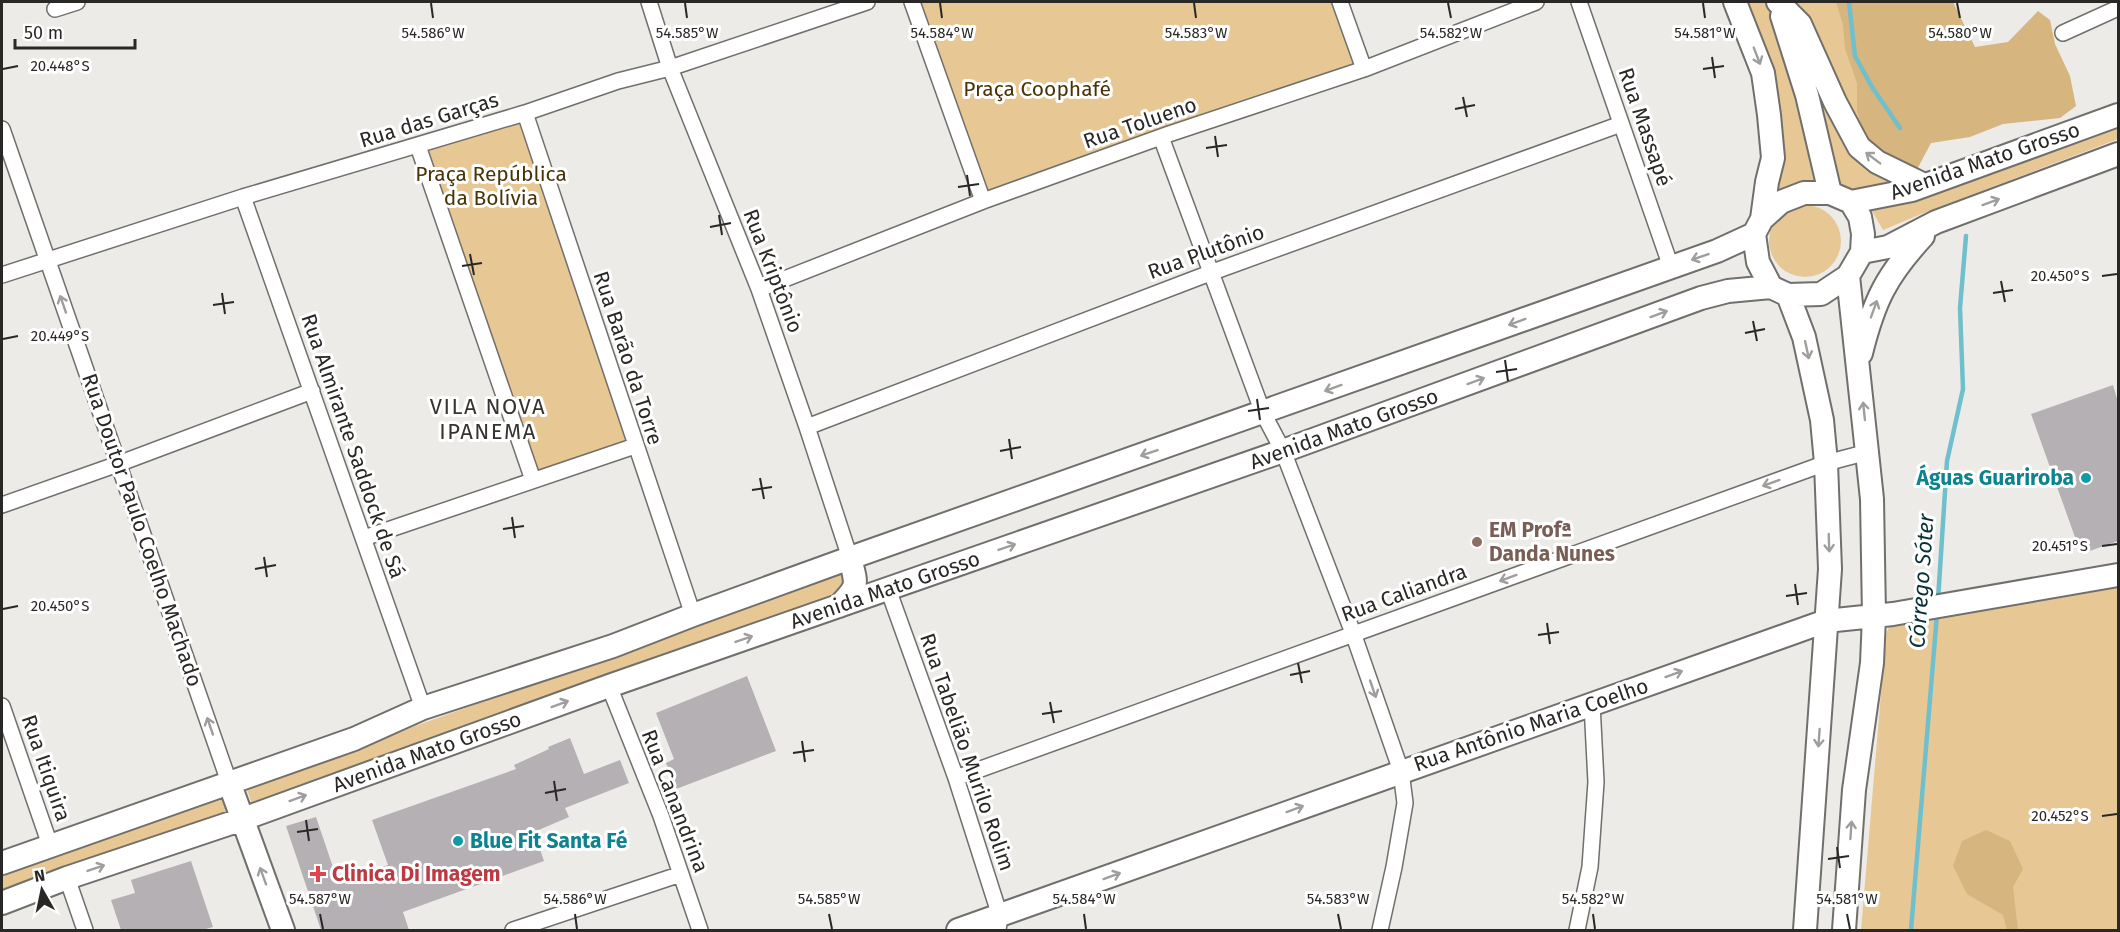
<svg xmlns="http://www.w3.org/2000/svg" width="2120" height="932" font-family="'Fira Sans',sans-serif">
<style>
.green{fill:#e7c895}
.forest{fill:#d6b57f}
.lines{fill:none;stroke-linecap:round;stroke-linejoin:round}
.stream{stroke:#6fbfcc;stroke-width:4.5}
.building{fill:#b4b0b3}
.street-casing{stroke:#716f6b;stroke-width:18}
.secondary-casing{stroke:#716f6b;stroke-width:26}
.street{stroke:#fff;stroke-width:15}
.secondary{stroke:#fff;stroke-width:22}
.oneway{stroke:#9f9e9d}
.ticks{fill:none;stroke:#292826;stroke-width:2}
.culture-dot{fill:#0f9aa8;stroke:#fff;stroke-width:2}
.education-dot{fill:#8d6e63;stroke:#fff;stroke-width:2}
.health-dot{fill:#e0444e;stroke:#fff;stroke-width:2}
.labels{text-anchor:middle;stroke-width:6;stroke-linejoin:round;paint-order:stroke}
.park-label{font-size:21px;fill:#4a3406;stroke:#fff}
.street-label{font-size:21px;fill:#292826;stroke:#fff}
.culture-label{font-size:21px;font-weight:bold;fill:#0d838f;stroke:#fff;text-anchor:end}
.education-label{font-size:21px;font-weight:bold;fill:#785e54;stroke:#fff;text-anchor:start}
.health-label{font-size:21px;font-weight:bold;fill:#be3a42;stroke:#fff;text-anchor:start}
.neighbourhood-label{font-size:22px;letter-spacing:1.5px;fill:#363431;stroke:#fff}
.water-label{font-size:22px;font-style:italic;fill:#083137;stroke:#fff}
.ticks-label{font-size:15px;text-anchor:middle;fill:#292826;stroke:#fff;stroke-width:6;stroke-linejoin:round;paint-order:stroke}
</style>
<rect width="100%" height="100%" fill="#edebe7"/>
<path class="green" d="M912,2H1340L1364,69L983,201Z
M1744,2H1851L1895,191L1873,199C1830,182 1814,174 1770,196Z
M525,113L635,446L533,480L418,146Z
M2118,120V139L1931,210L1883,230L1869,206Z
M1769 241a36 36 0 1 1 72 0a36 36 0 1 1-72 0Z
M857,567L865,591L253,807L246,787Z
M2118,583V930H1861L1886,634L1890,624Z
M242,789L250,809L2,896V876Z"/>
<path class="forest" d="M1836,2H1953L1975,47L2008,42L2038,11L2050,20L2055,44L2070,76L2076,106L2060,118L2003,124L1970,137L1931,143L1913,177L1870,163L1857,110V83L1845,49L1843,25Z
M1986,830L2010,841L2023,869L2013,887L2018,930H2007L2003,915L1967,894L1953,866L1962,841Z"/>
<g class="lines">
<path class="stream" d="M1849,2L1855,56L1872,87L1900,128
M1938,600L1947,461L1963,389L1960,308L1966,236
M1911,930L1937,614"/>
</g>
<path class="building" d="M2113,385L2118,402V541L2081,554L2031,414Z
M747,676L776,751L676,789L666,763L674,759L656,713Z
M570,738L584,774L620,760L629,783L565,808L569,817L534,832L544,861L403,912L409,930H321L286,826L316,817L338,882L388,865L372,820L516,769L514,765L549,749L548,747Z
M191,861L213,927L202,930H121L111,900L135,893L131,880Z"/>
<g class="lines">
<g class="street-casing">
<path id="street" d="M649,2L670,68L759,289L807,427L850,558
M912,2L983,201
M1340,2L1364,69
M1579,2L1671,267
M55,9L77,2
M2063,33L2118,8
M525,113L693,615
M2,129L229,782
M1161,137L1263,413L1283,451L1353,633L1401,771L1405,803L1394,867L1380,930
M418,146L533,480
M243,197L423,708
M2,275L243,197L525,113L618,81L670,68L867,2
M759,289L983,201L1169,134L1364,69L1536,2
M807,427L1210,273L1621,124
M2,505L118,464L312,391
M364,538L635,446
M888,589L956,778L1000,916L998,930
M609,686L661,816L700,930
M2,706L50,845
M956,778L1826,463L1868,452
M67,878L85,930
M513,930L681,874
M1577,930L1590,867L1596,782L1592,704"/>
</g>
<g class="secondary-casing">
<path id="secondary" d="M1735,2L1763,73L1769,115L1773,158L1767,182L1762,219
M1778,2L1800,24L1835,102L1859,147L1877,162L1924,185
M1782,16L1807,95L1830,193
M1804,193H1830L1851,202L1860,217L1863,234L1862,252L1848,276L1821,294L1788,295L1771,287L1758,262L1754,234L1762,219L1781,202Z
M1851,202L1912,190L2118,115
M1862,252L1888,247L1936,222L2118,154
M1788,295L1804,337L1822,420L1826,463L1830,569L1805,930
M1861,353C1874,301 1886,276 1923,236
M839,606C859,585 857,586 850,558
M229,782L283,930
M2,863L354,739L423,708L613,646L693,615L850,558L1717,251L1754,234
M2,903L67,878L243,819L609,686L1283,451L1701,298L1728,291L1771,287
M958,930L1826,621L1893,614L2118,575
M1844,930L1854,790L1872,663L1874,616L1872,499L1848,276"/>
</g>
<use href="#street" class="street"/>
<use href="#secondary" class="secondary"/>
</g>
<defs><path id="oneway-shaft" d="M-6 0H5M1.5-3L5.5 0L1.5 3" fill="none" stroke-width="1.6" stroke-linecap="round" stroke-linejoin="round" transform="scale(1.5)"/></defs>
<g class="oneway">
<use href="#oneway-shaft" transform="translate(1757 56) rotate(69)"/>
<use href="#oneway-shaft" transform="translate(1873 158) rotate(-143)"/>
<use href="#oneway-shaft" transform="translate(1991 202) rotate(-20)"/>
<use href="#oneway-shaft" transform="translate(1700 257) rotate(161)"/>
<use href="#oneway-shaft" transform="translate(63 304) rotate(-109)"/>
<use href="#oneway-shaft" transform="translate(1874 309) rotate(-70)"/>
<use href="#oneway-shaft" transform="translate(1659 314) rotate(-20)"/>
<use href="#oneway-shaft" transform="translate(1517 322) rotate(160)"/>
<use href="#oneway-shaft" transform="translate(1807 350) rotate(78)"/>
<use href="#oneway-shaft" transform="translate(1476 381) rotate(-20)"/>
<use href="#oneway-shaft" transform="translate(1333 388) rotate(160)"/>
<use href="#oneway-shaft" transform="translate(1864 411) rotate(-96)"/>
<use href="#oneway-shaft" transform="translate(1149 453) rotate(161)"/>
<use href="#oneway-shaft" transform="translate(1771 483) rotate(160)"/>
<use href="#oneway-shaft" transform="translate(1829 543) rotate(88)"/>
<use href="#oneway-shaft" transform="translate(1007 547) rotate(-19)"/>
<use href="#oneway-shaft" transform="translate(1508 578) rotate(160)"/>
<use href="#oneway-shaft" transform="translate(744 639) rotate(-19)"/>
<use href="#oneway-shaft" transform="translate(1674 674) rotate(-20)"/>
<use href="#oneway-shaft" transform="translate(1373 689) rotate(71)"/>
<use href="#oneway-shaft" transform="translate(560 704) rotate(-20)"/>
<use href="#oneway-shaft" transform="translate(210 726) rotate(-109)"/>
<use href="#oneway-shaft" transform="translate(1819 738) rotate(94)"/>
<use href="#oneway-shaft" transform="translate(298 798) rotate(-20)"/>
<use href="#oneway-shaft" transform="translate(1295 809) rotate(-20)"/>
<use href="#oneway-shaft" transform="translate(1851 830) rotate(-86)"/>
<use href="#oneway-shaft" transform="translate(96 868) rotate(-19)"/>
<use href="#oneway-shaft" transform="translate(263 876) rotate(-110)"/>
<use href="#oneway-shaft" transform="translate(1112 876) rotate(-20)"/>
</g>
<path class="ticks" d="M431,3L433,18M685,3L687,18M940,3L942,18M1194,3L1196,18M1448,3L1451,18M1703,3L1705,18M1957,3L1960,18M1712,57L1715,78M3,69L18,66M1703,69L1724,66M1463,97L1467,117M1455,109L1475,105M1215,136L1218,157M1206,148L1227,145M967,175L970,196M958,187L979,184M719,215L722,235M710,227L731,223M470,254L474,275M462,266L482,263M2102,276L2117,274M2001,281L2005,302M222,293L225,314M1993,293L2013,290M213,305L234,302M1753,321L1757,341M1745,333L1765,329M3,339L18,336M1505,360L1508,381M1496,372L1517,369M1257,399L1260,420M1248,411L1269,408M1009,439L1012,459M1000,451L1021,447M760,478L764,499M752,490L772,487M512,517L515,538M503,529L524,526M2102,546L2117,544M264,557L267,577M255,569L276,565M1795,584L1798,605M1786,596L1807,593M3,609L18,606M1547,623L1550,644M1538,635L1559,632M1298,663L1302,683M1290,675L1310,671M1050,702L1054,723M1042,714L1062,711M802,741L805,762M793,753L814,750M554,781L557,801M545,793L566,789M2102,816L2117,814M306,820L309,841M297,832L318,829M1837,847L1840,868M1828,859L1849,856M320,914L323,929M575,914L577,929M829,914L832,929M1084,914L1086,929M1338,914L1341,929M1593,914L1595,929M1847,914L1850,929"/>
<g class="culture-dot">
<circle cx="2086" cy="478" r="6"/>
<circle cx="458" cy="841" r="6"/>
</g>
<circle class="education-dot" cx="1477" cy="542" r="6"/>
<path class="health-dot" d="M315 865h6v6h6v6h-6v6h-6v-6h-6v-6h6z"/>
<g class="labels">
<g class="park-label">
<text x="1037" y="96">Praça Coophafé</text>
<text x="491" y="181">Praça República<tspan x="491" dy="24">da Bolívia</tspan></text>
</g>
<g class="street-label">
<text transform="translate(429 120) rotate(-17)" y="7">Rua das Garças</text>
<text transform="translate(1140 123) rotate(-19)" y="7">Rua Tolueno</text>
<text transform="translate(1645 127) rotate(71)" y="7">Rua Massapé</text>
<text transform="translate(1985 161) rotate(-19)" y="7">Avenida Mato Grosso</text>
<text transform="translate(1206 252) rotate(-20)" y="7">Rua Plutônio</text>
<text transform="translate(773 271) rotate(69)" y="7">Rua Kriptônio</text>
<text transform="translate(628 358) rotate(72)" y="7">Rua Barão da Torre</text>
<text transform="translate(1344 429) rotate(-20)" y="7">Avenida Mato Grosso</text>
<text transform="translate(353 446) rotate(71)" y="7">Rua Almirante Saddock de Sá</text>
<text transform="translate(142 530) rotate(71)" y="7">Rua Doutor Paulo Coelho Machado</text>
<text transform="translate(885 590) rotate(-19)" y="7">Avenida Mato Grosso</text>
<text transform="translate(1404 593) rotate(-20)" y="7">Rua Caliandra</text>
<text transform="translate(1531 725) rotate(-19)" y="7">Rua Antônio Maria Coelho</text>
<text transform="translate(427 752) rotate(-20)" y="7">Avenida Mato Grosso</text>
<text transform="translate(967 752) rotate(71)" y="7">Rua Tabelião Murilo Rolim</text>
<text transform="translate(46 768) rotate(71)" y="7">Rua Itiquira</text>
<text transform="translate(675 801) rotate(69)" y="7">Rua Canandrina</text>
</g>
<g class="culture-label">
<text x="2074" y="485">Águas Guariroba</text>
<text x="470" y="848" text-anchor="start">Blue Fit Santa Fé</text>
</g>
<g class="education-label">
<text x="1489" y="537">EM Profª<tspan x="1489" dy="24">Danda Nunes</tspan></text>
</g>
<g class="health-label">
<text x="332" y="881">Clinica Di Imagem</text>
</g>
<g class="neighbourhood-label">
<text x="488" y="414">VILA NOVA<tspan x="488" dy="25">IPANEMA</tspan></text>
</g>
<g class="water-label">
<text transform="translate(1921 581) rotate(-86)" y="8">Córrego Sóter</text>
</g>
</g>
<g class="ticks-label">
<text x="433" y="38">54.586°W</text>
<text x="687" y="38">54.585°W</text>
<text x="942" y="38">54.584°W</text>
<text x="1196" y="38">54.583°W</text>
<text x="1451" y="38">54.582°W</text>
<text x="1705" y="38">54.581°W</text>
<text x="1960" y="38">54.580°W</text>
<text x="60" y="71">20.448°S</text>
<text x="2060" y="281">20.450°S</text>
<text x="60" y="341">20.449°S</text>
<text x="2060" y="551">20.451°S</text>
<text x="60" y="611">20.450°S</text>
<text x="2060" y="821">20.452°S</text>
<text x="320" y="904">54.587°W</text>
<text x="575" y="904">54.586°W</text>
<text x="829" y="904">54.585°W</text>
<text x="1084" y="904">54.584°W</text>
<text x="1338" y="904">54.583°W</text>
<text x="1593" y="904">54.582°W</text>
<text x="1847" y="904">54.581°W</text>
</g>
<rect width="2120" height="932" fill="none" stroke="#292826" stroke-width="6"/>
<g transform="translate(42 890) rotate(351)" stroke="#ffffff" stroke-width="4.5" paint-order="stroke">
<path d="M0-4.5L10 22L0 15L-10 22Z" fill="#292826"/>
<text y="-9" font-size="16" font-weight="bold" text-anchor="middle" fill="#292826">N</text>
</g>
<path d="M15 39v9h120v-9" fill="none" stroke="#292826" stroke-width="3"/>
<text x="24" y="39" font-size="18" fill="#292826" stroke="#ffffff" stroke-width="4.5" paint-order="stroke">50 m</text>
</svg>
